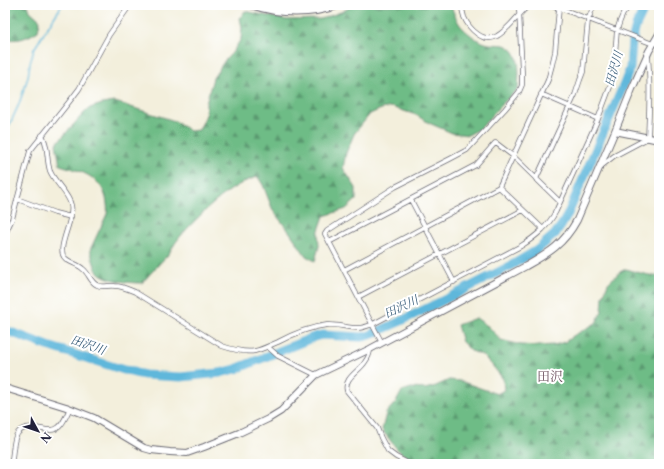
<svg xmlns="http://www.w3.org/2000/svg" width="664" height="469" font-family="'Libre Caslon Text','Noto Serif JP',serif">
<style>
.forest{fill:url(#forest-firs);stroke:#486f60}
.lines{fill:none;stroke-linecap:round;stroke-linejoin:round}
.stream{stroke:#5eb7db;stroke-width:1.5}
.river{stroke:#5eb7db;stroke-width:9}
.street-casing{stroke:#6b6a73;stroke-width:5.5}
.secondary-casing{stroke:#6b6a73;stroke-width:8}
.street{stroke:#fff;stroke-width:4}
.secondary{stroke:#fff;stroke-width:6}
.labels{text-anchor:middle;stroke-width:4;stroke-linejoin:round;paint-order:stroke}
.water-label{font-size:12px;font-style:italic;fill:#3a5e7b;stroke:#fff}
.quarter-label{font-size:13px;fill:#6d515f;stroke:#fff}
</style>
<defs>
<pattern id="forest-firs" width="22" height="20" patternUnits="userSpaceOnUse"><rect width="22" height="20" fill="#6ebc86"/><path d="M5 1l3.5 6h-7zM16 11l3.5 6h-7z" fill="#5a986f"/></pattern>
</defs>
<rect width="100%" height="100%" fill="#fff"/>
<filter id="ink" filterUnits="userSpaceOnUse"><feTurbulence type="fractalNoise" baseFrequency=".025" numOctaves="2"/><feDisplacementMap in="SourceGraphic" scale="8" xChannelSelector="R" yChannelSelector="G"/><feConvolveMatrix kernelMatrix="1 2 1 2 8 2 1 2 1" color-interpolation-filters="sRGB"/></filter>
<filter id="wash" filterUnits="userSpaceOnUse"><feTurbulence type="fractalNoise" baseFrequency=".012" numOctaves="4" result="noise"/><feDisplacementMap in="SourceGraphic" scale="16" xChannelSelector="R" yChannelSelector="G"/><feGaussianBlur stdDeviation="0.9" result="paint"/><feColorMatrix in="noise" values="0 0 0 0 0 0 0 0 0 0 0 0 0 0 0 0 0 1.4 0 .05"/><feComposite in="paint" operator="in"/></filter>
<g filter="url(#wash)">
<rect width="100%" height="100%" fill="#f3efdc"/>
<path class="forest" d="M5,5H28L30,11L40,20L38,31C27,38 17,42 5,38Z
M355,5H451C453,12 456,19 460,25C466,32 476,40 485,43C491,45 498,44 504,45C522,50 519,74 518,89L498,108L481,128L468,135L452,133L429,123L416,115L392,107L381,109L370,114L354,134L346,153L343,168L356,188V200L346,209L324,216L318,233L319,246L315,261L306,256L291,234L277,216L272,208L263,185L258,177C232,182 196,218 179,238C174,244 171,251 167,256C158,265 150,274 142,283C130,283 105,281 97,271C94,266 92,255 90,250L107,214C108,208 107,204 106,198C100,175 79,171 60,165L56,144L84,113L90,108L102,104L115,102L175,121L190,131L199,130L206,115V103L213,78L225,60L232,53L241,39L242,27L240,18L245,11L287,20L321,19L341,12Z
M626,269C635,271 650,277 659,275V464H421L405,456L397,449L382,430L386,413L396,402L402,391L411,388L425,389L436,386L449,380L460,381L497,394L504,390L503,379L492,365L482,355L471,351L462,342L457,325L476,318L489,327L501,340L521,345L537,346L554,345L565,342L573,336L596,323L602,311L603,297L608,283L620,272Z"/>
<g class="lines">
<path class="stream" d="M5,130L10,124L19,104L28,77L30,63L34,49L62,5"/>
<path class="river" d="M5,330L48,346L124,370L132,371L135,373L145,375L162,376L181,377L220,373L236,369L314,337L322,335L362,337L370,335L399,322L454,295L510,266L537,250L555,234L561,226L567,216L624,84L630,68L632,42L636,26L646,5"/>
</g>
</g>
<g filter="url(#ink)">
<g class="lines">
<g class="street-casing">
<path id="street" d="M461,5C462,9 463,13 464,17C469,29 484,44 497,36C508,30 517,16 526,8L531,5
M552,5L653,44
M541,94L598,119
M42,135C49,146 46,159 50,171C55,183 69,194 71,205C75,219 55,249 65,258C70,263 78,264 83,269C89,273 90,282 97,285C102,288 109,285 115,286C122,286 128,289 135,292L222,346C231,349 246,353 255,351C264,349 270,345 278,342C293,334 310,327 327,325C337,324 347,328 358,328C363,328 368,326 373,324L521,246C535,237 548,227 556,211L598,119L613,79L617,30L620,21L623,14L630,5
M600,167L614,156L648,138C649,111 651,84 648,57
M536,179L575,95L580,80L583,72L588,20L594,5
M499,187L543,229
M17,199L55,213L71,217
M411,200L454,282
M5,234L12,219L30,151L69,102L79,89L109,35L130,5
M329,242L476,165L495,143H496L513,156L560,202
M344,270L499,187L548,80L552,65L555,52L559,8
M358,297L523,210
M382,343L325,234L327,231L395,187L450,159L467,150L505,109L519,92L522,85V72L519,10L520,5
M268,347L278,356L316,375
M370,349C370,354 368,358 365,362C360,371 343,378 347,391L377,428L381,438L388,451L396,457L410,464
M11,464C13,456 13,442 16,436C25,417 48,437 59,427C64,423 67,414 70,408"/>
</g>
<g class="secondary-casing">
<path id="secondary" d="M251,5C279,15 312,15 340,5
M559,8L560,5
M615,131L659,140
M5,388L66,407L94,418L144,448L151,450L170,452L187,453L204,447L239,433L268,419L281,411L316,375L370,349L526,266C549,253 564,244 577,220L615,131L632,89L649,51L659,34"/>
</g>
<use href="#street" class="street"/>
<use href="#secondary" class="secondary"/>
</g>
</g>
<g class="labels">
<g class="water-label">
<text transform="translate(614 69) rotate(-74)" y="4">田沢川</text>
<text transform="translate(401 307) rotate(-25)" y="4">田沢川</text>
<text transform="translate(88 345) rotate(19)" y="4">田沢川</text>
</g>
<g class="quarter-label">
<text x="550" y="381">田沢</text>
</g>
</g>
<rect width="664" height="469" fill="none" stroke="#fff" stroke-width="20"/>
<g transform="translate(38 431) rotate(130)" stroke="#ffffff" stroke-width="3" paint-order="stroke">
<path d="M0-3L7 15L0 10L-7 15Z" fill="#22223b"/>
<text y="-6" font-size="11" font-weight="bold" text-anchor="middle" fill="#22223b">N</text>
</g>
</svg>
